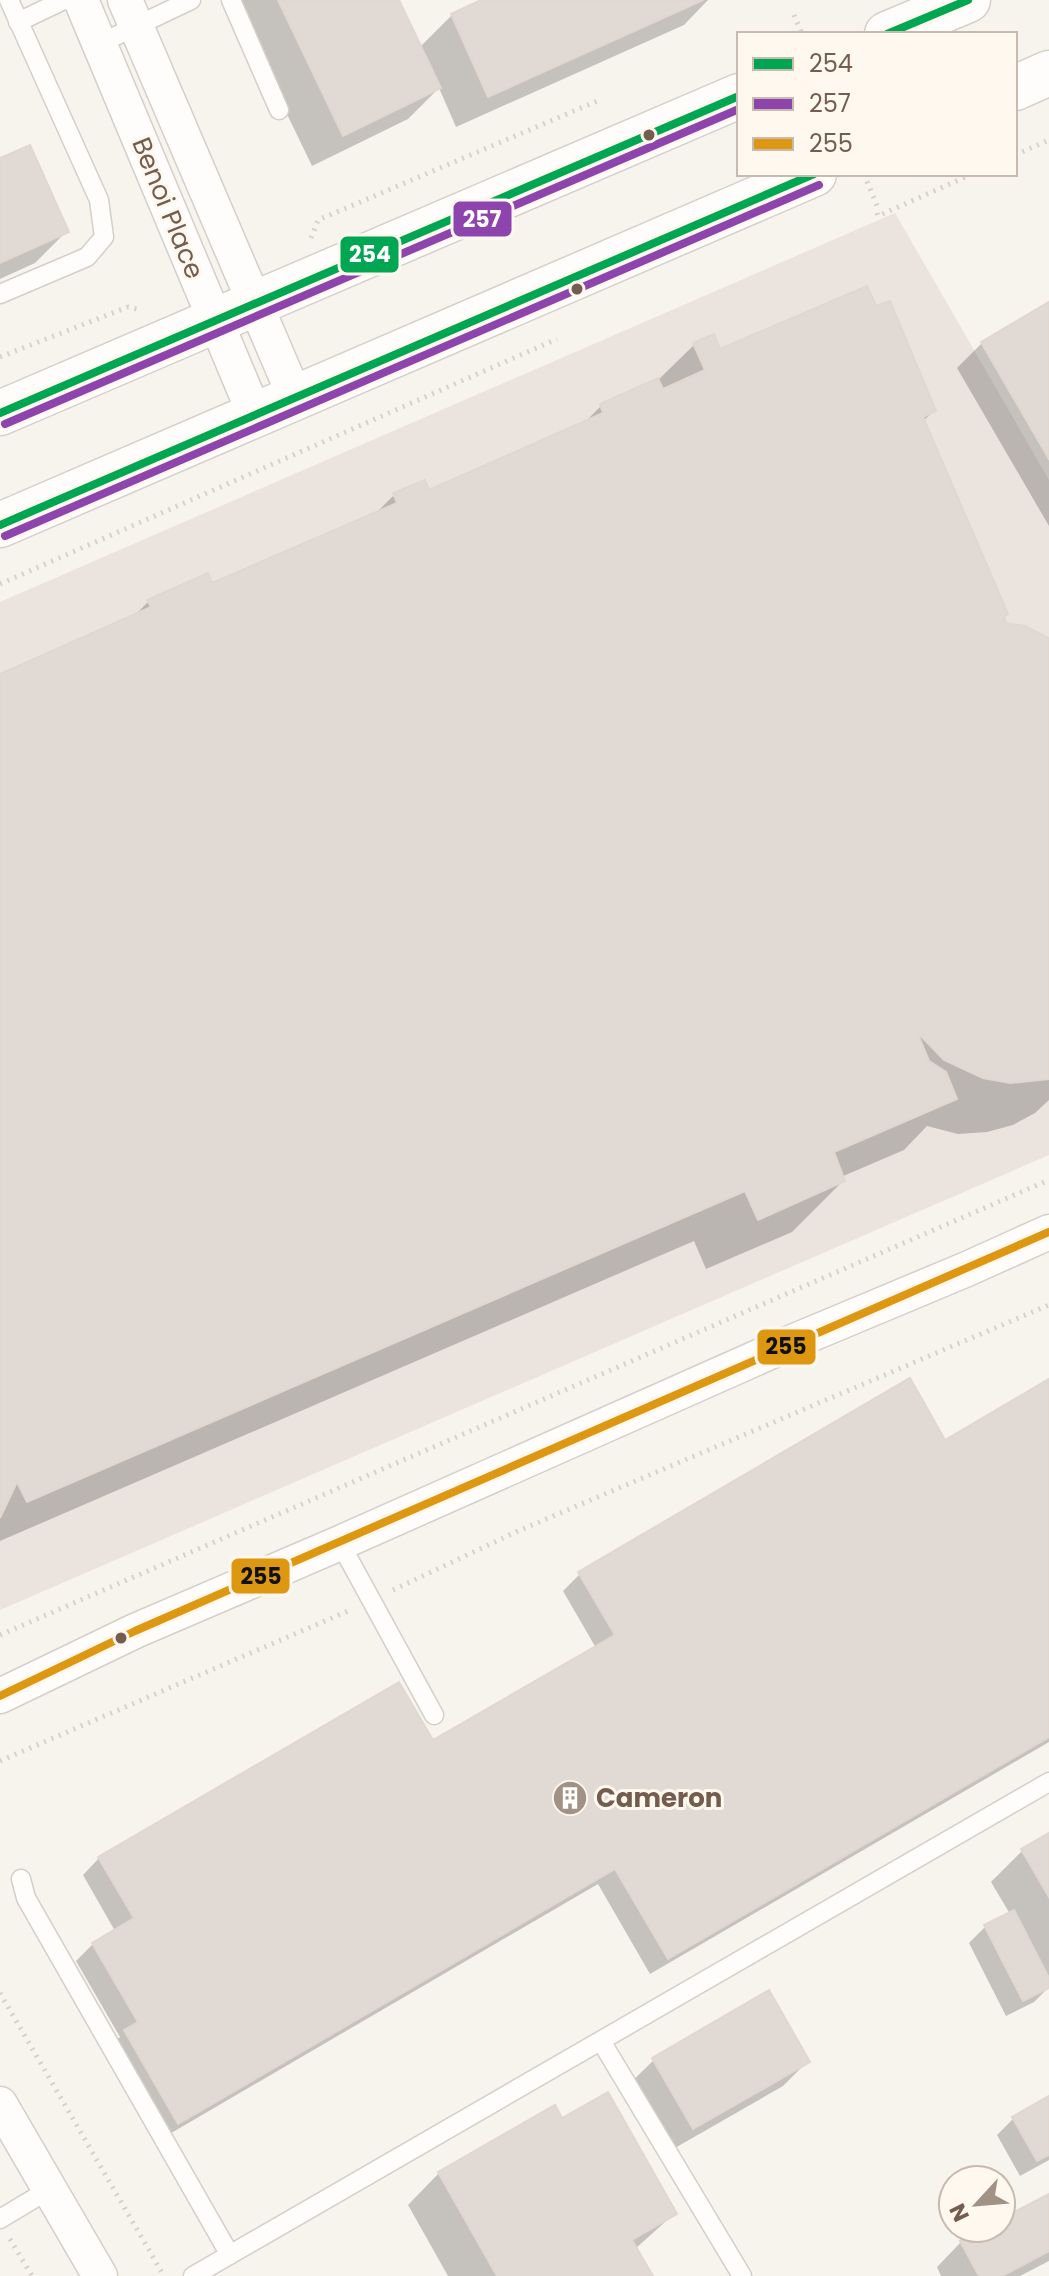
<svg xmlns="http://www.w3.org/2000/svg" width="1049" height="2276" font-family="Poppins,sans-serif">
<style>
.industrial{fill:#eae3de}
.shadow{fill:#0003}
.building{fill:#e1d9d3;stroke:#e0d7d0;stroke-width:2}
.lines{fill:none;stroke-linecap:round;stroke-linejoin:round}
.lane-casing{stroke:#d4cfc8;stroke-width:21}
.street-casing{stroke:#d4cfc8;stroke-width:37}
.secondary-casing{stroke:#d6d0ca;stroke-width:47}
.path{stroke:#d7d1cc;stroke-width:5;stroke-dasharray:2 6;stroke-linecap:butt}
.lane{stroke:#fefdfc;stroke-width:18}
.street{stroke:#fefdfc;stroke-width:34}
.secondary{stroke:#fefdfc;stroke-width:44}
.bus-1-casing{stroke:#fef8ef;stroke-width:14}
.bus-2-casing{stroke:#fef8ef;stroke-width:14}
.bus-3-casing{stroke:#fef8ef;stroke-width:14}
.bus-1{stroke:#00a651;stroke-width:8}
.bus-2{stroke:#8e44ad;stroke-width:8}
.bus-3{stroke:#dd9710;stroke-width:8}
.bus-dot{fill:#745d4f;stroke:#fef8ef;stroke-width:3}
.labels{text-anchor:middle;stroke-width:6;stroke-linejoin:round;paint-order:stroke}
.street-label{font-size:26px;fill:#745d4f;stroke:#fef8ef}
.poi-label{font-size:26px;font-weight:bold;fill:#745d4f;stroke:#fef8ef;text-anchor:start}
.line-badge{stroke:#fef8ef;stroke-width:3}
.badge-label{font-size:22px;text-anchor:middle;font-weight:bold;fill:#fff}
.pale-badge-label{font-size:22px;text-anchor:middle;font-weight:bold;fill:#111}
</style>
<rect width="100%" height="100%" fill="#f7f3ed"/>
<path class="industrial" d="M895,213L1049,480V1155L0,1610V602Z"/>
<path class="shadow" d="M232,0H397L420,47L452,15L486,0H708L684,25L456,127L439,88L408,119L312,166Z
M0,160L66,232L35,263L0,279Z
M1049,304V526L957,368L982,343Z
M713,336L719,352L934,411L923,421L1005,625L1049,640V1100L1035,1113L1013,1125L987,1132L958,1134L927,1126L904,1150L841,1177L843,1181L792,1232L706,1269L694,1241L0,1541V676L132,618L149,601L211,586L374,515L394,495L428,492L582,425L601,406L657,381L694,345Z
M1049,1381V1742L650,1974L598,1884L161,2139L108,2049L120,2037L76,1961L93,1944L115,1931L83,1875L99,1858L432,1743L596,1648L563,1591L580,1574L945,1442Z
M1049,1835V1987L1034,2002L1006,2016L969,1943L985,1927L1010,1914L991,1882L1022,1851Z
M654,2060L808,2061L783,2086L668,2152L629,2084Z
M1049,2098V2160L1020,2176L997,2135L1013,2119Z
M561,2121L674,2214L635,2249L651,2276H448L408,2205L439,2173Z
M1049,2196V2261L1020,2276H941L937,2267L961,2242L988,2228H1001V2221Z"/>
<path class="building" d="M278,0H399L441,88L343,136Z
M481,0H703L488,97L451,14Z
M30,145L69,232L0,263V158Z
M867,286L876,306L890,301L936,411L923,417L1008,614L1004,616L1006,623L1025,626L1049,638V1079L1010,1083L983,1078L944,1060L917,1032L929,1061L946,1072L957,1099L834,1152L845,1181L758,1220L745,1191L27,1502L17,1482L0,1518V674L151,607L147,600L208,573L212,583L397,503L393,493L425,480L429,490L603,413L600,404L658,378L663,389L705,370L693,343L714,334L720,349Z
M1049,302V459L981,342Z
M910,1378L945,1440L1049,1379V1737L668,1959L615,1869L178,2124L124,2030L138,2022L92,1943L134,1918L98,1857L399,1682L433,1740L615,1635L578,1572Z
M1049,1833V1897L1021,1849Z
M1014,1910L1049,1978V1988L1023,2001L984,1925Z
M769,1990L810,2062L693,2129L652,2058Z
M608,2092L677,2214L632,2240L653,2276H497L438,2172L555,2105L562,2118Z
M1049,2096V2155L1037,2161L1012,2117Z
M1049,2194V2251L1002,2276H979L960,2241L984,2228H1001V2219Z"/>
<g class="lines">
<g class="lane-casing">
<path id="lane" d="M231,0L279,110
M18,22L64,0
M101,43L191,0
M0,294L87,257L104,237L99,200L9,0
M340,1543L434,1715
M21,1879L26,1898L230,2255
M601,2041L742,2276
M0,2219L50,2189
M193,2276L1049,1782"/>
</g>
<g class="street-casing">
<path id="street" d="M81,0L255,415
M125,0L295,397
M0,1696L135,1631L340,1543L790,1343L967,1269L1049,1232
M0,2104L100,2276"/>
</g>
<g class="secondary-casing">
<path id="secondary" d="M887,34L968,0
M1015,88L1049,73
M0,413L739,96
M0,525L814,174"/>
</g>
<path class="path" d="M794,15L802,34
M1015,155L1049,140
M864,174L878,208
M877,213L878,216L972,174
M311,238L318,220L602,99
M0,357L128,307L141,310
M0,584L557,339
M393,1590L518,1531L1049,1305
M0,1635L1049,1180
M0,1761L348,1611
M0,1993L164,2276
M10,2239L32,2276"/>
<use href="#lane" class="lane"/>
<use href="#street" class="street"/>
<use href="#secondary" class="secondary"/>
<g class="bus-1-casing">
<path id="bus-1" d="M887,34L968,0
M0,413L739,96
M0,525L814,174"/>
</g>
<g class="bus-2-casing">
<path id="bus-2" d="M5,424L739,109
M5,536L819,185"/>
</g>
<g class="bus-3-casing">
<path id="bus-3" d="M0,1696L135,1631L1049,1232"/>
</g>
<use href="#bus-1" class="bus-1"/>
<use href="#bus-2" class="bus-2"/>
<use href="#bus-3" class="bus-3"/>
</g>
<defs>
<g id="building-disc" transform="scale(1.8)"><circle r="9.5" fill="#a29286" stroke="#fef8ef"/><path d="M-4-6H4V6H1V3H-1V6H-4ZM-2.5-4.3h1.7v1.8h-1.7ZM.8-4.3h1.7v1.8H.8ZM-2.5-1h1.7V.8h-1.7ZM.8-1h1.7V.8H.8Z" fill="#fff"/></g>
</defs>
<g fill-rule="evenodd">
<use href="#building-disc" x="570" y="1798"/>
</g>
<g class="bus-dot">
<circle cx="649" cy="135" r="7"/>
<circle cx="577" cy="289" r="7"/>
<circle cx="121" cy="1638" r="7"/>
</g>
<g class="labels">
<g class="street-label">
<text transform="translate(168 208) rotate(68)" y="9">Benoi Place</text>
</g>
<g class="poi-label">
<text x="596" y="1807">Cameron</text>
</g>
</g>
<g class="line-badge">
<rect x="452" y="200" width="61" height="38" rx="8" fill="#8e44ad"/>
<rect x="339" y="235" width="61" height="39" rx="8" fill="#00a651"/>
<rect x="756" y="1328" width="61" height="38" rx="8" fill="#dd9710"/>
<rect x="230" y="1557" width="61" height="38" rx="8" fill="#dd9710"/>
</g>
<g class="badge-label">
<text x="482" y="227">257</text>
<text x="370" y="262">254</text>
</g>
<g class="pale-badge-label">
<text x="786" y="1354">255</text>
<text x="261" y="1584">255</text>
</g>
<rect x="737" y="32" width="280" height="144" fill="#fef8ef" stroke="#c7baaf" stroke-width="2"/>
<rect x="753" y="58" width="40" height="12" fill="#00a651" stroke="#c7baaf" stroke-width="2"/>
<text x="809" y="72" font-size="24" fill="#745d4f">254</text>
<rect x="753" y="98" width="40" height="12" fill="#8e44ad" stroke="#c7baaf" stroke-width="2"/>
<text x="809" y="112" font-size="24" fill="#745d4f">257</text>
<rect x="753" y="138" width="40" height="12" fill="#dd9710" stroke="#c7baaf" stroke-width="2"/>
<text x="809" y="152" font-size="24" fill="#745d4f">255</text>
<g transform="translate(977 2204) rotate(244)"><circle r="38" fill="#fef8ef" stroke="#c7baaf" stroke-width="2"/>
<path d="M0-6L14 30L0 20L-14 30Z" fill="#a29286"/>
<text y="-12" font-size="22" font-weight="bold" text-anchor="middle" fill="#745d4f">N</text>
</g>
</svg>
